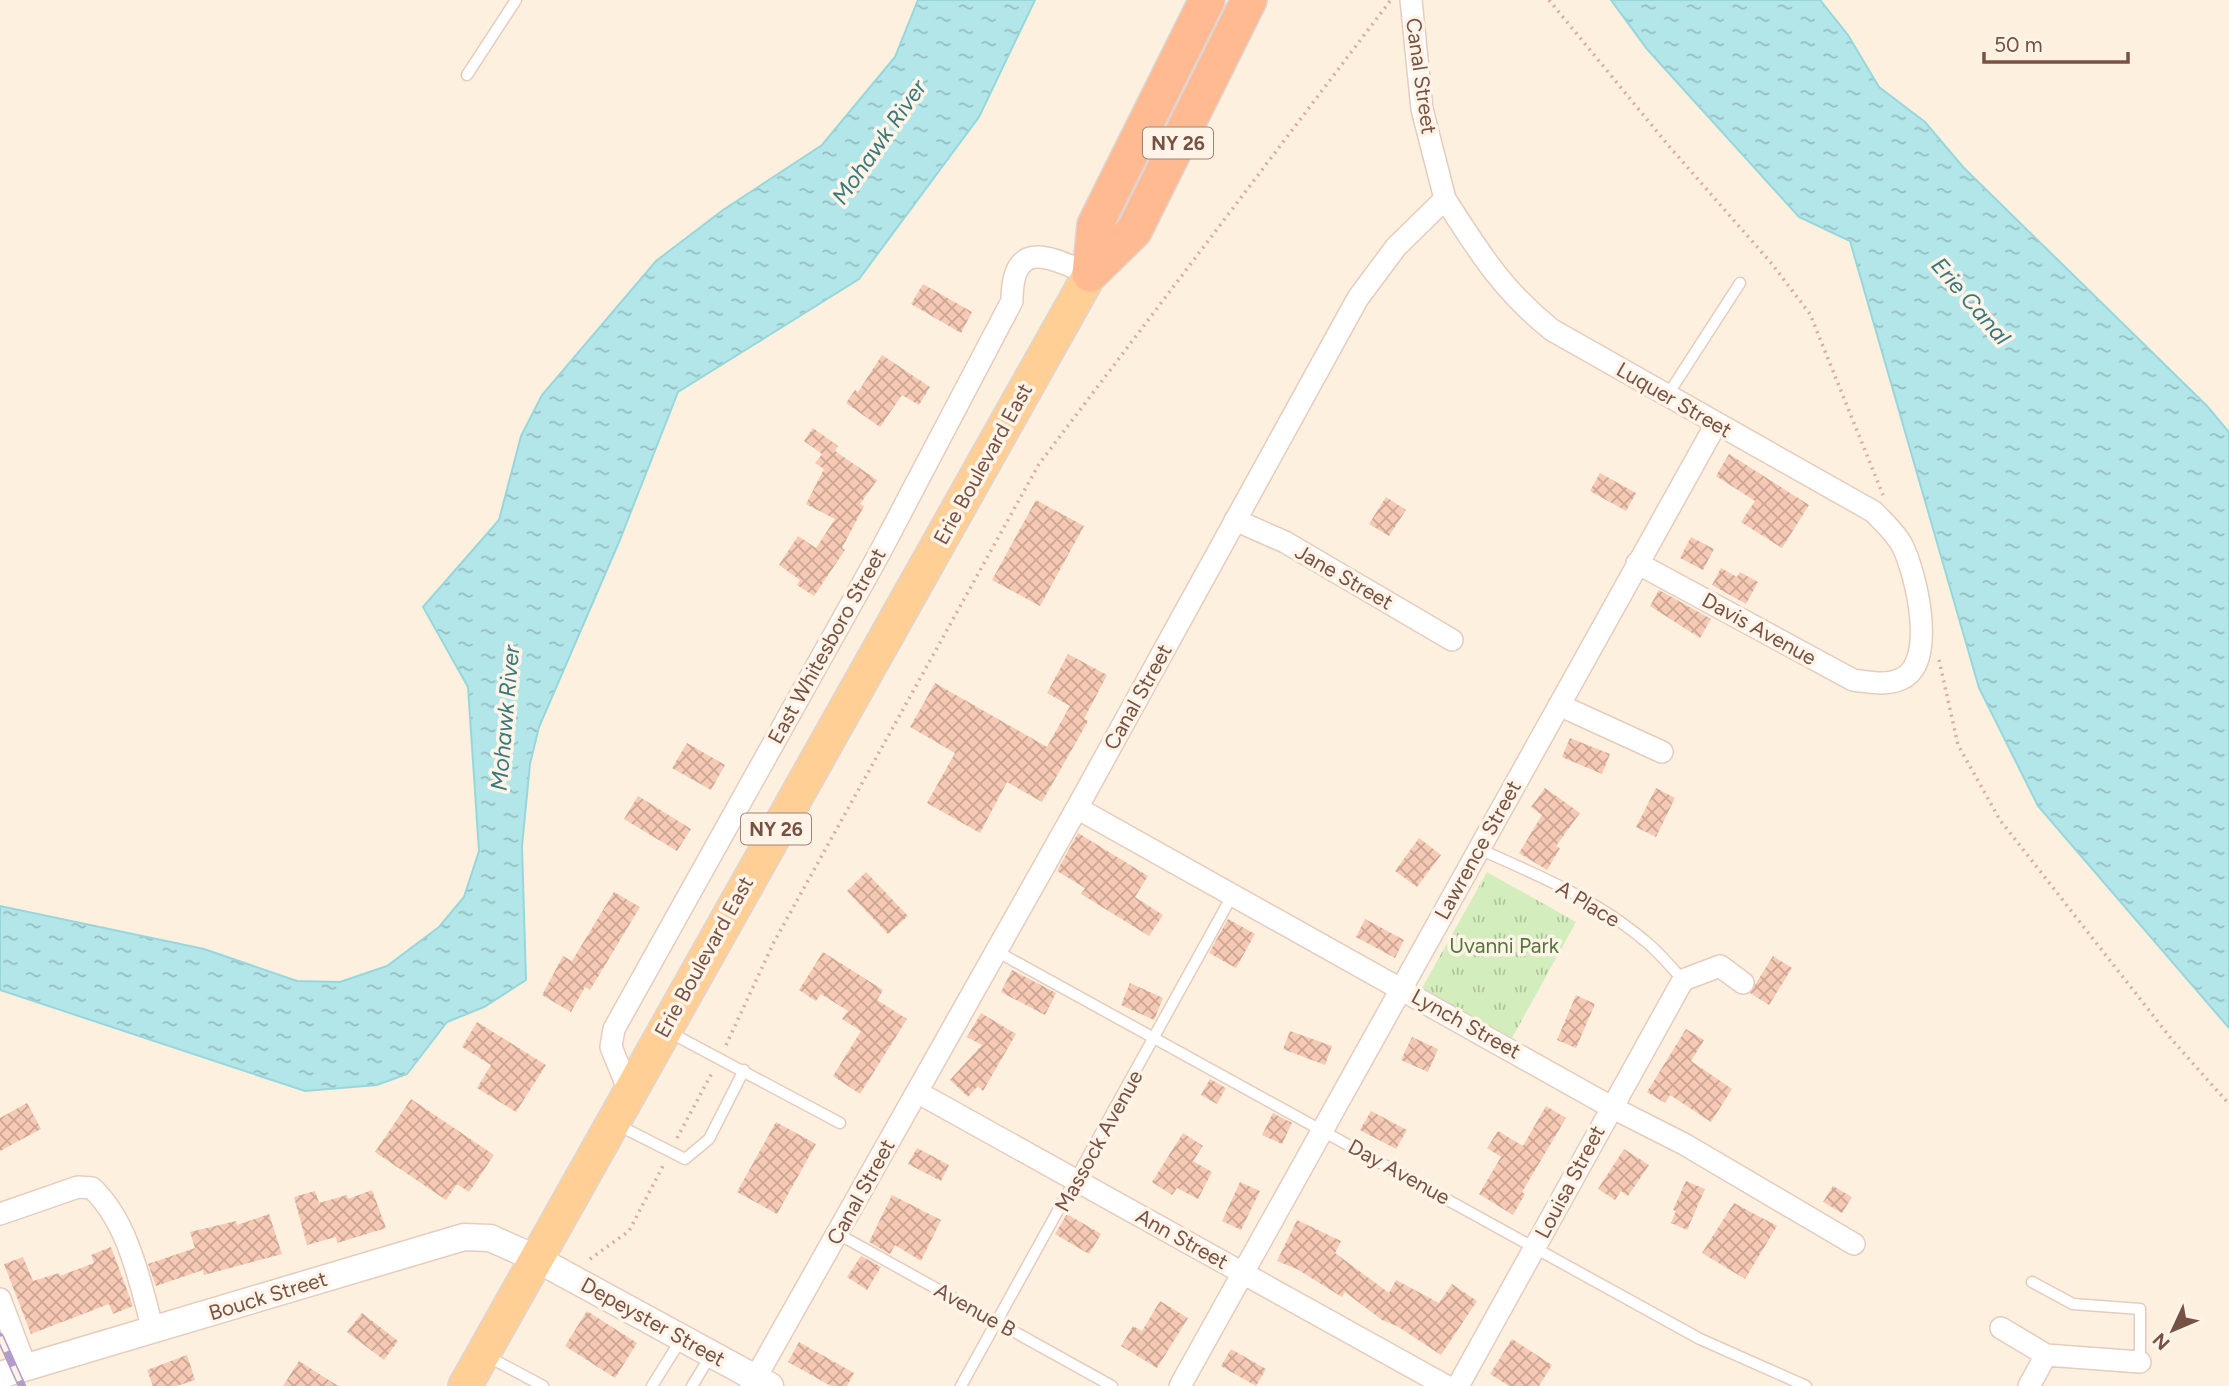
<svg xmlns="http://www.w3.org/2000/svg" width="2229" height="1386" font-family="Figtree,sans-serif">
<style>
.park{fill:url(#park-tufts)}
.water{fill:url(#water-ripples);stroke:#97d7dc;stroke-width:2}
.building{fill:url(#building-cross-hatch)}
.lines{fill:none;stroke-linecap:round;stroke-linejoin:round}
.service-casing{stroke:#e5ccbd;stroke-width:13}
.minor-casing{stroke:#e5ccbd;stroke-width:24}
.tertiary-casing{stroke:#e5ccbd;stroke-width:29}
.primary-casing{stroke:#ded5d2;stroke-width:36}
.trunk-casing{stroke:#ded5d2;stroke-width:38}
.path{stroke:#dbac97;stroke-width:3.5;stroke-dasharray:2 5;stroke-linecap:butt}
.service{stroke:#fff;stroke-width:10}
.minor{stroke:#fff;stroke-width:21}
.tertiary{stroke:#fff;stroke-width:26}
.primary{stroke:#ffcf95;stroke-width:33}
.trunk{stroke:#ffba92;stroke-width:35}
.rail-casing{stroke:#b19dc8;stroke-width:8}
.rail{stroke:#fff4e7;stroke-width:5;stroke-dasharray:16;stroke-linecap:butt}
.labels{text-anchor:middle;stroke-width:7;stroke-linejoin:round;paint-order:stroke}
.shield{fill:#fff4e7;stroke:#a08375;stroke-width:2}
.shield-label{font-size:19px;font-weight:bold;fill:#775244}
.street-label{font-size:21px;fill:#775244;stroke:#fff4e7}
.park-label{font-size:21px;fill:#517839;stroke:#fff4e7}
.water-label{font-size:23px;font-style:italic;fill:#37787e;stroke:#fff4e7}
</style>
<defs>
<pattern id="park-tufts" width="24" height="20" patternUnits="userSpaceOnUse" patternTransform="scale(1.75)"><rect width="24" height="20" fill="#d4edbc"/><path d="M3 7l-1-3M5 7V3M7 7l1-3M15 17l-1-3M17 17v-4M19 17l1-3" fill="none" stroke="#b1c39a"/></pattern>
<pattern id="water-ripples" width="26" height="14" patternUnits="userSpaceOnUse" patternTransform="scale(1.75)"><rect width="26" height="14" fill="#b2e6e9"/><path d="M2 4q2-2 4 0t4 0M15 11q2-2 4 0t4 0" fill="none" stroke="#96bdbe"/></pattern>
<pattern id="building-cross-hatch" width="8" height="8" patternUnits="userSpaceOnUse" patternTransform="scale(1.75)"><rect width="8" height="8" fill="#f6c9b4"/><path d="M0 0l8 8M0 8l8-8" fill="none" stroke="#cca694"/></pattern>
</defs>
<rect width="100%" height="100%" fill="#fef0df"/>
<path class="park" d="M1487,872L1576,922L1507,1047L1417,997Z"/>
<path class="water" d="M918,0H1035L979,117L859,279L678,392L619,542L539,727L530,764L522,846L526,980L484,1007L447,1022L407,1074L377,1085L305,1091L0,990V906L204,949L297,981L340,982L387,966L439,927L464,897L479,851L468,687L423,607L499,520L521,436L542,395L656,261L723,210L822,145L895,57Z
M1611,0H1820L1848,35L1879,87L1925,122L1963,167L2207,406L2229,432V1028L2038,806L1979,688L1850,241L1799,217L1647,49Z"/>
<path class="building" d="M923,284L972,312L961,333L911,304Z
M882,355L930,387L919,405L902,395L880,427L846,403L855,390L858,392Z
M813,428L838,446L835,451L877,480L860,504L864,506L842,548L845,550L814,596L797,585L800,580L779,565L798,536L816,548L835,519L806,504L824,469L815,463L822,454L804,441Z
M1729,454L1809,505L1782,548L1741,522L1755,501L1716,476Z
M1600,473L1636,493L1626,511L1590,491Z
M1386,497L1406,510L1389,536L1369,524Z
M1036,500L1084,526L1040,606L992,580Z
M1691,537L1714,549L1703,570L1680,558Z
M1721,568L1737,577L1740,572L1758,582L1746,604L1712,585Z
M1659,590L1711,619L1700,638L1650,606Z
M1068,654L1107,675L1084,719L1088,721L1042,802L1007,782L980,833L927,803L955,753L910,727L935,683L1047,747L1070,706L1047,693Z
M1570,738L1610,754L1602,774L1562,757Z
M687,743L725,765L711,790L672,768Z
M1545,788L1580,813L1556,846L1560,848L1547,870L1519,853L1542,815L1531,807Z
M1656,788L1675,798L1656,837L1636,827Z
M638,796L691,829L677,851L624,819Z
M1078,833L1148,876L1135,897L1163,915L1149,936L1081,894L1085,888L1057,871Z
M1419,838L1441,855L1417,887L1395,871Z
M866,872L908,916L888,934L847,891Z
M614,892L640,907L590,990L585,987L571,1012L542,995L563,956L572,961Z
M1228,919L1255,934L1236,968L1209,953Z
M1365,919L1404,940L1395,958L1356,937Z
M823,952L883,990L877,1000L907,1019L860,1094L833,1076L861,1031L842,1019L848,1011L821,994L816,1001L799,990Z
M1773,956L1792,968L1769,1005L1750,993Z
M1012,970L1056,993L1045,1015L1001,992Z
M1130,983L1163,998L1154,1020L1121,1005Z
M1576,995L1595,1004L1576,1048L1557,1040Z
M981,1013L1016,1034L983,1091L978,1086L968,1097L950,1080L982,1045L967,1037Z
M477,1022L546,1065L516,1112L477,1088L491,1065L462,1047Z
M1686,1029L1704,1040L1691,1061L1732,1089L1711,1122L1670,1095L1665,1103L1647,1092Z
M1290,1031L1332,1046L1325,1065L1283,1049Z
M1412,1037L1438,1049L1428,1072L1401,1060Z
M1210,1079L1226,1088L1217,1104L1201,1095Z
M411,1099L494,1155L469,1192L457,1184L446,1200L375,1152Z
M27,1103L41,1129L0,1151V1118Z
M1546,1106L1566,1118L1522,1192L1525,1194L1513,1215L1479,1194L1501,1157L1487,1148L1498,1131L1523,1146Z
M1371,1111L1407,1130L1396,1149L1360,1130Z
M1273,1113L1292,1123L1282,1144L1262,1135Z
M776,1122L816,1144L777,1214L737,1192Z
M1183,1133L1203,1146L1193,1161L1212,1172L1198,1199L1177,1188L1172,1195L1152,1182Z
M917,1148L949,1165L941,1181L908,1164Z
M1624,1149L1649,1165L1628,1196L1621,1191L1615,1200L1598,1189Z
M1686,1181L1705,1189L1687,1230L1671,1223L1676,1211L1673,1210Z
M1240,1182L1260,1191L1241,1230L1222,1221Z
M1833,1186L1852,1197L1842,1213L1823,1202Z
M372,1190L386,1228L337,1243L336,1237L307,1245L294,1197L315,1191L319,1203L347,1195L348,1199Z
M892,1195L941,1220L921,1261L895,1245L890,1254L869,1242Z
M1734,1203L1777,1226L1745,1279L1702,1253Z
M269,1214L282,1254L204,1275L203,1270L156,1286L148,1264L195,1248L190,1232L236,1221L237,1225Z
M1067,1214L1101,1234L1089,1254L1055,1234Z
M1297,1220L1341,1241L1335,1253L1389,1293L1396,1280L1439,1303L1452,1284L1477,1301L1441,1355L1397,1326L1382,1320L1345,1292L1342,1297L1297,1269L1277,1261Z
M111,1247L133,1306L113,1314L109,1304L31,1334L4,1264L23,1257L33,1281L59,1273L60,1276L94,1263L91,1255Z
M861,1256L881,1267L867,1290L847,1277Z
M1160,1301L1188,1318L1157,1368L1121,1346L1133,1326L1142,1331Z
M587,1311L637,1343L615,1378L565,1346Z
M362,1313L398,1341L384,1360L347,1332Z
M1512,1339L1552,1365L1539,1386H1509L1490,1374Z
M799,1342L854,1373L847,1386H831L788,1362Z
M1231,1349L1266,1369L1256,1386L1221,1366Z
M187,1355L195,1380L177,1386H153L147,1370Z
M299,1361L338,1386H283Z"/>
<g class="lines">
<g class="service-casing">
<path id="service" d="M467,75L516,0
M1667,396L1740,283
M1479,849C1536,874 1597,900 1645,941C1659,952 1671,967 1683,980
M996,951L1700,1339L1806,1386
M669,1032L840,1123
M616,1124L685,1159L709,1139L744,1070
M838,1234L1112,1386
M2032,1282L2073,1304L2140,1309V1362
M485,1355L543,1386
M652,1386L682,1338
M692,1386L711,1355
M961,1386L1233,894"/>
</g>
<g class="minor-casing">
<path id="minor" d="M1445,199C1479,252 1502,290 1552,330L1874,512C1883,522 1895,532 1902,545C1916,573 1938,663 1901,679C1886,686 1870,682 1853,680L1637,563
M1235,520L1285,542L1452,640
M1559,705L1662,752
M1077,808L1611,1107L1684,1144L1854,1244
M629,1091L611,1047L614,1029L878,556L1012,301C1012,236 1051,258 1090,274
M917,1092L1446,1386
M0,1214L78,1187L92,1188C129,1223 140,1283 153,1330
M0,1299L26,1368
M2001,1328L2046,1355L2140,1362
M751,1386L1077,808L1358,298L1396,247L1445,199L1422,109L1411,0
M1180,1386L1716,424
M1458,1386L1683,980L1720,966L1743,983
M2029,1386L2046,1355"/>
</g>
<g class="tertiary-casing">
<path id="tertiary" d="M0,1375L464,1237L490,1238L535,1258L770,1386"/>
</g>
<g class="primary-casing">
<path id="primary" d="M465,1386L1090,274"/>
</g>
<g class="trunk-casing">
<path id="trunk" d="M1090,274L1134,231L1249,0
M1090,274L1095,225L1207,0"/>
</g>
<path class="path" d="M1549,0L1668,145L1772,264L1810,314L1883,495
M1939,660L1958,745L2000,820L2173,1041L2229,1104
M726,1045L774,942L1039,464L1390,1
M677,1138L713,1071
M590,1259L629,1231L664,1164"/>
<use href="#service" class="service"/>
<use href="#minor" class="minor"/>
<use href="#tertiary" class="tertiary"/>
<use href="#primary" class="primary"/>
<use href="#trunk" class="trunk"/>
<g class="rail-casing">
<path id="rail" d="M0,1337L22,1386"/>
</g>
<use href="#rail" class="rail"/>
</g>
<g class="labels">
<g class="shield">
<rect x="1143" y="127.5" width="70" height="31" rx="5"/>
<rect x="741" y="813.5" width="70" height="31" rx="5"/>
</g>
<g class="shield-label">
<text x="1178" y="150">NY 26</text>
<text x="776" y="836">NY 26</text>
</g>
<g class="street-label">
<text transform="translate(1421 76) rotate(82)" y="7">Canal Street</text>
<text transform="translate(1674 400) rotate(30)" y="7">Luquer Street</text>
<text transform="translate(983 464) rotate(-61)" y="7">Erie Boulevard East</text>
<text transform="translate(1344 577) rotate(30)" y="7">Jane Street</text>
<text transform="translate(1759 629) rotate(29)" y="7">Davis Avenue</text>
<text transform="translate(827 646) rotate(-61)" y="7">East Whitesboro Street</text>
<text transform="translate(1138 697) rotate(-61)" y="7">Canal Street</text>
<text transform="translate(1478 850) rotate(-61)" y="7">Lawrence Street</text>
<text transform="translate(1588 904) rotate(31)" y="7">A Place</text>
<text transform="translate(704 957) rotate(-61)" y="7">Erie Boulevard East</text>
<text transform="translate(1466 1024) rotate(29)" y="7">Lynch Street</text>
<text transform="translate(1099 1141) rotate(-61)" y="7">Massock Avenue</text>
<text transform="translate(1399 1172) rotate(29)" y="7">Day Avenue</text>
<text transform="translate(1570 1182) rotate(-62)" y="7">Louisa Street</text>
<text transform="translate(861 1192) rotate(-61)" y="7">Canal Street</text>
<text transform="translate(1182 1239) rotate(29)" y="7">Ann Street</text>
<text transform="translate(268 1296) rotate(-17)" y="7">Bouck Street</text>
<text transform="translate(975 1310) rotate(29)" y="7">Avenue B</text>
<text transform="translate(653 1322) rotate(29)" y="7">Depeyster Street</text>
</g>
<g class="park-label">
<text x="1504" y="953">Uvanni Park</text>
</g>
<g class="water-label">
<text transform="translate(879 142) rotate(-55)" y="8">Mohawk River</text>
<text transform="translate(1971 301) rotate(49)" y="8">Erie Canal</text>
<text transform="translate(505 718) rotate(-85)" y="8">Mohawk River</text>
</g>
</g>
<g transform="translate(2173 1330) rotate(226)" stroke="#fff4e7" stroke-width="5" paint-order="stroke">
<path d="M0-5L12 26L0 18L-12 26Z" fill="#775244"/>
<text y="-10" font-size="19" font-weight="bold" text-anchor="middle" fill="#775244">N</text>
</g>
<path d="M1984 52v10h144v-10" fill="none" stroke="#775244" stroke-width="3.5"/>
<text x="1994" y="52" font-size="21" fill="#775244" stroke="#fff4e7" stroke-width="5" paint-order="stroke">50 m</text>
</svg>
